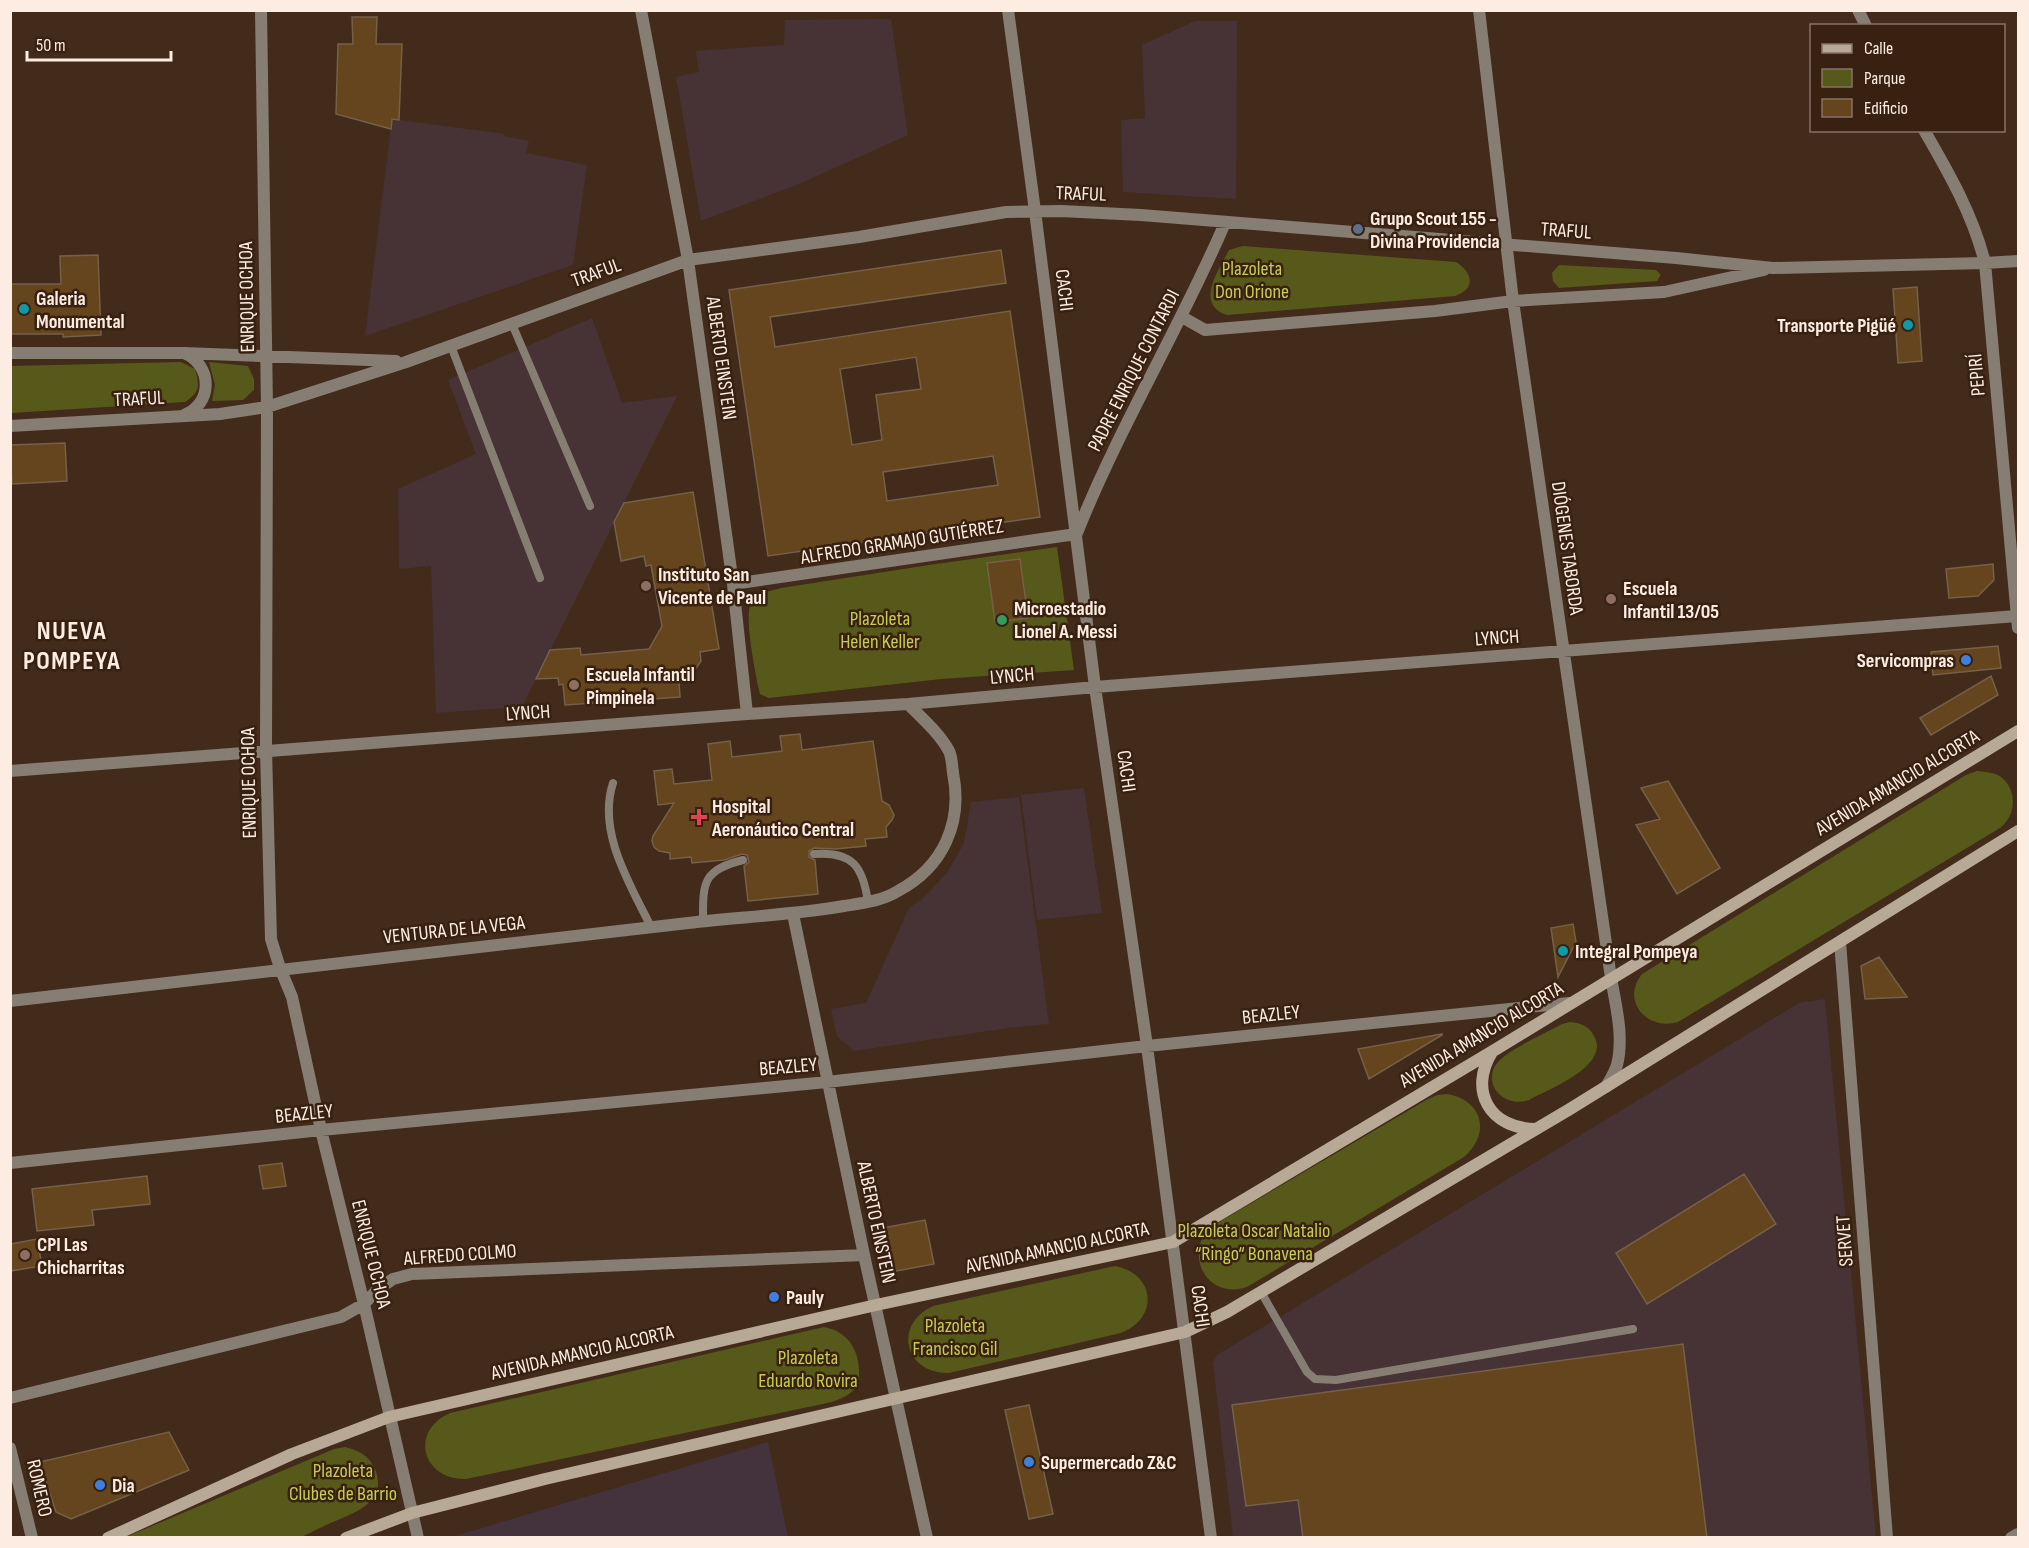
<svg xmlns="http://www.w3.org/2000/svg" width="2029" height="1548" font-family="'Sofia Sans Condensed',sans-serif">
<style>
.commercial{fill:#44333d}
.industrial{fill:#473235}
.green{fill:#565919}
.building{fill:#64451e;stroke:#756048;stroke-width:1.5;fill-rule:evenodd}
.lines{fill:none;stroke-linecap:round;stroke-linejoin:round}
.lane{stroke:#877e73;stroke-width:8}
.street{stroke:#877e73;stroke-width:12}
.secondary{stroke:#b8a997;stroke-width:12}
.service-dot{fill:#5c6f8a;stroke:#382111;stroke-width:2}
.culture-dot{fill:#0f9aa8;stroke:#382111;stroke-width:2}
.education-dot{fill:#8d6e63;stroke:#382111;stroke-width:2}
.leisure-dot{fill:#2e9e5b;stroke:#382111;stroke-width:2}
.shop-dot{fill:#3f7fe0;stroke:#382111;stroke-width:2}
.health-dot{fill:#e0444e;stroke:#382111;stroke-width:2}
.labels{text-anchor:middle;stroke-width:5;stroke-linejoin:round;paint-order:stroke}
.street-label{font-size:20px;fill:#fcece2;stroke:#382111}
.poi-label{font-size:20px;font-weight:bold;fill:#fcece2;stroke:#382111;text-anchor:start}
.park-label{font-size:20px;fill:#c5cd52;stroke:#382111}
.district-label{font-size:26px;font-weight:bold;letter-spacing:1.5px;fill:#fcece2;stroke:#382111}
</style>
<rect width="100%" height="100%" fill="#432b1b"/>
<path class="commercial" d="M768,1442L788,1537H452Z"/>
<path class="industrial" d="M891,19L908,135L799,184L701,221L676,77L699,72L696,51L784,45L785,20Z
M1195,21H1237L1236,199L1123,192L1121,120L1145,118L1142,45Z
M392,119L505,134L504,136L529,141L526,153L587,165L573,265L365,336Z
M592,318L622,403L677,396L522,707L436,713L431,566L399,569L398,489L476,454L448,380Z
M1084,788L1102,913L1037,920L1021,795Z
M1019,797L1049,1024L1008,1028L854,1051L837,1036L831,1009L866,1003L909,908L923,898L947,873L964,843L971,802Z
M1825,999L1876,1537H1233L1213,1363L1217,1355L1799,1003Z"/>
<path class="green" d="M1243,246L1456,262C1472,272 1477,289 1455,296L1227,315C1194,304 1219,270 1229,250Z
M1559,265L1656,270L1661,275L1657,281L1559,288L1553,281L1552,273Z
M181,362L195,369C200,386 200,392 185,402L11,413V366Z
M209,362L248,366L254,379V390L243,400L212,401L215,385Z
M1057,547L1074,670L941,679L769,698L760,694L758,686C755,669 743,615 752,601C758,592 771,591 781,588L929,565Z
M1977,771C1985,772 1994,772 2001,777C2018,790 2016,816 2000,828L1678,1022C1648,1031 1620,1002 1642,974L1966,775Z
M1570,1022C1581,1023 1589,1026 1594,1036C1611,1066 1549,1089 1529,1100C1502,1109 1479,1080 1500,1060C1512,1048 1546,1033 1562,1024Z
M1448,1094C1483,1101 1491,1133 1464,1157L1247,1287C1208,1300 1184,1257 1209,1228L1428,1099L1437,1095Z
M1115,1266C1156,1274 1159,1318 1121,1333L949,1373C905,1374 892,1325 933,1306Z
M824,1327C847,1331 860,1350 859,1374C859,1377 860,1381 858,1383C854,1394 842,1398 832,1402L466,1479C422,1480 409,1431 450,1413Z
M345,1447C358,1450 368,1455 374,1467C391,1503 351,1514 326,1525C317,1529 306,1536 297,1538C281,1540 262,1538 246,1538C206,1538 166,1538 126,1537L334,1449Z"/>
<path class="building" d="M352,17H377L376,44H402L399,120L392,119L391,129L336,114L338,44H353Z
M1001,250L1006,283L770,317L775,347L1010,311L1040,517L768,556L729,290ZM916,357L921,389L876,395L882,440L852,445L840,369ZM993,456L998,485L887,501L883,472Z
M98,255L101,335L63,337V334H10V284H61L60,256Z
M1917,287L1922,361L1898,363L1893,289Z
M65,443L67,481L12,484L10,445Z
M693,492L719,649L700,652L701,661L687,682H679L680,697L565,705L563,684L559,685L558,678L536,679L550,650L580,648L581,655L649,649L662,626L651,565L646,566L644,556L621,561L614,522L624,503Z
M1020,559L1028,618L995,622L987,563Z
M1993,564L1994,580L1978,596L1949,598L1946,569Z
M1998,646L2001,668L1933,675L1931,652Z
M1991,676L1998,695L1931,735L1920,718Z
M800,734L802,750L873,741L882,801L889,805L894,815L892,820L886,827L887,837L865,839L866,846L835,849L814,848L809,851V857L815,860L818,894L748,901L744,866L749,862L747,855L742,854L724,860L692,863L691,857L670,859V853L659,851L654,847L652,841L653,836L674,803L658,805L654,771L672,769L674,784L712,780L708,744L730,741L732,757L782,751L780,736Z
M1668,781L1720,868L1677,894L1636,825L1660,819L1641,788Z
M1573,924L1576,942L1558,977L1551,928Z
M1879,957L1907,997L1865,999L1861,966Z
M1442,1034V1035L1369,1079L1358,1049Z
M282,1163L286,1186L263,1189L259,1166Z
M1744,1174L1776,1224L1647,1304L1616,1253Z
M147,1176L150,1204L92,1210L94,1225L37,1231L32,1189Z
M925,1220L934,1264L891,1272L882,1228Z
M37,1239L42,1266L10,1271V1244Z
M1683,1344L1707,1538H1303L1298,1500L1246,1506L1232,1405Z
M1029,1405L1053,1514L1029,1519L1005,1410Z
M169,1432L189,1470L71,1519L56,1512L40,1462Z"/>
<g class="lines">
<path class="lane" d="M512,324L590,506
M451,346L540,578
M613,783C597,832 630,884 651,927
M814,854C853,851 863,867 868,902
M703,921C703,883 702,870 743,860
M1261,1292L1307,1372L1315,1379L1336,1380L1633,1329"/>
<path class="street" d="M261,10L267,407L266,750L271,939L280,968L292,997L321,1130L364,1304L418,1538
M641,10L688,260L733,584L747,714
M1008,10L1035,211L1095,687L1147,1046L1211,1538
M1479,10L1513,301L1611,978C1616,1006 1624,1037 1617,1065C1615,1072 1610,1080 1606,1087
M1858,10L1866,26
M1924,130C1949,173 1973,215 1985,263L2018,628
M1182,317L1205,330L1435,311L1513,301L1664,292L1764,270
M10,353H183L396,361
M184,415C213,404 213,365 184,353
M10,426L220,414L267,407L406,362L688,260L859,237L1006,212L1061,211L1141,215L1676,258L1773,268L1985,263L2018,261
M1077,533C1119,427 1180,328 1225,223
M733,584L1076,534
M10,771L747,714L908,704L1095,687L2017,616
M793,914L864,1255L927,1538
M1840,942L1887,1538
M10,1001C236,974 462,947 688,923C740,917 792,915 844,906C863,903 882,901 898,891C943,867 963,823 953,773C952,766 952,757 949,751C939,733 922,718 908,704
M10,1163L321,1130L827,1082L1147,1046L1569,1003
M10,1398L341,1317L364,1304L377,1290L393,1279L412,1274L864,1255
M10,1448L32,1538
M2011,1538L2018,1534"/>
<path class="secondary" d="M1492,1052C1468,1091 1490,1129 1536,1129
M108,1538L292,1454L389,1417L876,1305L1173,1242L1493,1051L2018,731
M346,1538L412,1513L545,1479L1185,1332L1227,1312L1570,1109L2018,831"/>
</g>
<circle class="service-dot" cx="1358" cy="229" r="6"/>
<g class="culture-dot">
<circle cx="24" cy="309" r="6"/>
<circle cx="1908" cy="325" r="6"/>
<circle cx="1563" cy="951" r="6"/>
</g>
<g class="education-dot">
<circle cx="646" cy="586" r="6"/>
<circle cx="1611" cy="599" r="6"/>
<circle cx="574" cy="685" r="6"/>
<circle cx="25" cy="1255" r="6"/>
</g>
<circle class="leisure-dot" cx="1002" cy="620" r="6"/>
<g class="shop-dot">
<circle cx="1966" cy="660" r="6"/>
<circle cx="774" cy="1297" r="6"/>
<circle cx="1029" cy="1462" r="6"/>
<circle cx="100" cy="1485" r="6"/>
</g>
<path class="health-dot" d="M696 808h6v6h6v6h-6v6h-6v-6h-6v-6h6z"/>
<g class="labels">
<g class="street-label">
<text transform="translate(1081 193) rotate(2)" y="7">TRAFUL</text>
<text transform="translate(1566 230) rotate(4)" y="7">TRAFUL</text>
<text transform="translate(596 272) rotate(-20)" y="7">TRAFUL</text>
<text transform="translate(1065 290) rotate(83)" y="7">CACHI</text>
<text transform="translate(246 297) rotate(-91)" y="7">ENRIQUE OCHOA</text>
<text transform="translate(722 358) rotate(82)" y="7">ALBERTO EINSTEIN</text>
<text transform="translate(1133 370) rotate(-63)" y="7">PADRE ENRIQUE CONTARDI</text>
<text transform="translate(1976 375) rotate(-95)" y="7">PEPIRÍ</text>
<text transform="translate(139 398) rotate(-3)" y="7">TRAFUL</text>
<text transform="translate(902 541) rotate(-9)" y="7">ALFREDO GRAMAJO GUTIÉRREZ</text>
<text transform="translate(1568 548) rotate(82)" y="7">DIÓGENES TABORDA</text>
<text transform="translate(1497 637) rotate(-4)" y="7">LYNCH</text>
<text transform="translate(1012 675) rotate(-5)" y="7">LYNCH</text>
<text transform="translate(528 712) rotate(-4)" y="7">LYNCH</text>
<text transform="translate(1127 771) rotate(82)" y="7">CACHI</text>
<text transform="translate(1897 782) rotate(-31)" y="7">AVENIDA AMANCIO ALCORTA</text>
<text transform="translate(248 783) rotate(-91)" y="7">ENRIQUE OCHOA</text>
<text transform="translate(454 929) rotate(-6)" y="7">VENTURA DE LA VEGA</text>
<text transform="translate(1271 1014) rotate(-6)" y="7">BEAZLEY</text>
<text transform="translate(1481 1034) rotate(-31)" y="7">AVENIDA AMANCIO ALCORTA</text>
<text transform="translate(788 1066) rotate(-5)" y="7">BEAZLEY</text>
<text transform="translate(304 1113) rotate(-6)" y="7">BEAZLEY</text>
<text transform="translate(877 1222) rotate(78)" y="7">ALBERTO EINSTEIN</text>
<text transform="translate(1844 1241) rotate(-94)" y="7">SERVET</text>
<text transform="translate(1057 1247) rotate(-12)" y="7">AVENIDA AMANCIO ALCORTA</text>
<text transform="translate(372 1254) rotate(76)" y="7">ENRIQUE OCHOA</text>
<text transform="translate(460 1254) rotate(-4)" y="7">ALFREDO COLMO</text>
<text transform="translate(1201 1306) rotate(82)" y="7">CACHI</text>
<text transform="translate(582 1352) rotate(-13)" y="7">AVENIDA AMANCIO ALCORTA</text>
<text transform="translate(40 1488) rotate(77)" y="7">ROMERO</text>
</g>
<g class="poi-label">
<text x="1370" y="225">Grupo Scout 155 -<tspan x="1370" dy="23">Divina Providencia</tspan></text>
<text x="36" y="305">Galeria<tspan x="36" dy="23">Monumental</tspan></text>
<text x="1896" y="332" text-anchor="end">Transporte Pigüé</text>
<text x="658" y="581">Instituto San<tspan x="658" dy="23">Vicente de Paul</tspan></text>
<text x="1623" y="595">Escuela<tspan x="1623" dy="23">Infantil 13/05</tspan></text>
<text x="1014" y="615">Microestadio<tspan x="1014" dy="23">Lionel A. Messi</tspan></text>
<text x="1954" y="667" text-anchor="end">Servicompras</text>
<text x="586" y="681">Escuela Infantil<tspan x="586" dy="23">Pimpinela</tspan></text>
<text x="712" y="813">Hospital<tspan x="712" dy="23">Aeronáutico Central</tspan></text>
<text x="1575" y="958">Integral Pompeya</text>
<text x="37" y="1251">CPI Las<tspan x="37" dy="23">Chicharritas</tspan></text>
<text x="786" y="1304">Pauly</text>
<text x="1041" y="1469">Supermercado Z&amp;C</text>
<text x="112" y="1492">Dia</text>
</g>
<g class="park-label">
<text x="1252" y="275">Plazoleta<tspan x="1252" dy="23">Don Orione</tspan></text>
<text x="880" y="625">Plazoleta<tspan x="880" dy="23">Helen Keller</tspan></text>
<text x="1254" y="1237">Plazoleta Oscar Natalio<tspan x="1254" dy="23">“Ringo“ Bonavena</tspan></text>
<text x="955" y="1332">Plazoleta<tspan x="955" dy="23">Francisco Gil</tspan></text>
<text x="808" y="1364">Plazoleta<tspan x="808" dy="23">Eduardo Rovira</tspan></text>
<text x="343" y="1477">Plazoleta<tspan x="343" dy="23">Clubes de Barrio</tspan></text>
</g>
<g class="district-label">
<text x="72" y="639">NUEVA<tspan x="72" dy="30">POMPEYA</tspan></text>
</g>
</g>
<rect width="2029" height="1548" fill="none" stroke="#fcece2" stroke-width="24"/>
<rect x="1810" y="24" width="195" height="108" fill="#382111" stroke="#867265" stroke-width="1.5"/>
<rect x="1822" y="44" width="30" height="9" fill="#b8a997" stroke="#867265" stroke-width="1.5"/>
<text x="1864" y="54" font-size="18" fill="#fcece2">Calle</text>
<rect x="1822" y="69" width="30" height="18" fill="#565919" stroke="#867265" stroke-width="1.5"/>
<text x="1864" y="84" font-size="18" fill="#fcece2">Parque</text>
<rect x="1822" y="99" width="30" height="18" fill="#64451e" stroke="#867265" stroke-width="1.5"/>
<text x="1864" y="114" font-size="18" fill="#fcece2">Edificio</text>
<path d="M27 51v9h144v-9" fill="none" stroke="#fcece2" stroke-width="3"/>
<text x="36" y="51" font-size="18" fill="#fcece2" stroke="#382111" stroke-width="4.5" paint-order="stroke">50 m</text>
</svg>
